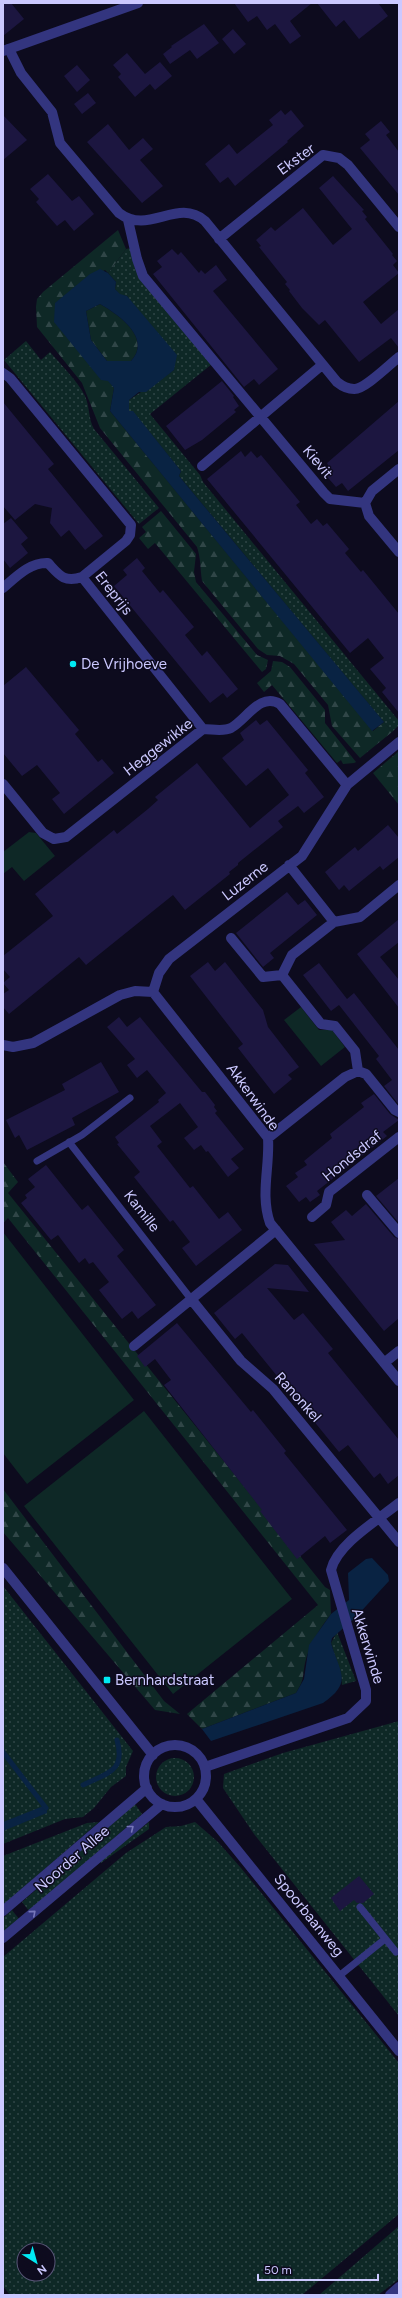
<svg xmlns="http://www.w3.org/2000/svg" width="402" height="2298" font-family="Figtree,sans-serif">
<style>
.grass{fill:url(#grass-dots);fill-rule:evenodd}
.forest{fill:url(#forest-firs)}
.park{fill:#0e2826}
.water{fill:#092343;fill-rule:evenodd}
.lines{fill:none;stroke-linecap:round;stroke-linejoin:round}
.stream{stroke:#092343;stroke-width:5}
.building{fill:#1c1640}
.service{stroke:#33357f;stroke-width:7}
.minor{stroke:#33357f;stroke-width:10}
.tertiary{stroke:#33357f;stroke-width:10}
.oneway{stroke:#7777b9}
.poi-dot{fill:#00e9f3;stroke:#0d0b1e;stroke-width:1.5}
.labels{text-anchor:middle;stroke-width:3;stroke-linejoin:round;paint-order:stroke}
.street-label{font-size:15px;fill:#cbc8ff;stroke:#0d0b1e}
.poi-label{font-size:15px;fill:#cbc8ff;stroke:#0d0b1e;text-anchor:start}
</style>
<defs>
<pattern id="grass-dots" width="8" height="8" patternUnits="userSpaceOnUse"><rect width="8" height="8" fill="#0e2826"/><path d="M2 2h.1M6 6h.1" fill="none" stroke="#304647" stroke-width="1.8" stroke-linecap="round"/></pattern>
<pattern id="forest-firs" width="22" height="20" patternUnits="userSpaceOnUse"><rect width="22" height="20" fill="#0e2826"/><path d="M5 1l3.5 6h-7zM16 11l3.5 6h-7z" fill="#304647"/></pattern>
</defs>
<rect width="100%" height="100%" fill="#0d0b1e"/>
<path class="grass" d="M131,248L135,268L212,364L150,414L200,475L203,482L399,721V725L392,732L179,476L181,471L133,412L129,411V400L174,370L127,296L120,295L115,289L116,282L108,273L126,249Z
M26,341L41,360L50,352C61,365 77,380 85,396C90,407 88,418 94,429L159,508L139,524L4,360Z
M3,1586L133,1751L126,1767V1776L111,1787L94,1808L83,1817L65,1819L3,1844Z
M337,1632L356,1681L342,1685L341,1675L331,1643Z
M399,1721V2016L254,1834L223,1788L224,1774L283,1753Z
M156 1777a19 19 0 1 1 38 0a19 19 0 1 1-38 0Z
M135,1804L142,1814L29,1911L22,1902Z
M99,1822L3,1905V1856L87,1823Z
M149,1822V1829L101,1863L100,1861Z
M195,1822L218,1842L241,1868L399,2063V2214L302,2295H10L3,2286V1957L126,1853L166,1827L181,1826ZM24,2250H48V2274H24Z
M12,1910L19,1919L3,1933V1918Z
M399,2226V2279L378,2295H319Z"/>
<path class="forest" d="M118,230L126,249L108,273L105,270L56,303L114,388L110,411L373,731L384,722L392,732L360,758L332,726L328,705L294,664L280,656L267,655L258,649L202,581C200,569 201,559 197,547L100,428L82,383L37,327L36,307L37,299L43,292Z
M100,304C119,315 152,338 131,361H107L91,340L86,311Z
M161,511L196,554L194,572L196,582L257,655L268,660L266,669L262,672L155,543L148,549L139,538L146,532L142,527Z
M273,661L282,662L290,667L325,710V723L356,762L354,763L343,764L341,760L337,763L272,685L264,692L257,683L271,671Z
M399,751V805L373,773Z
M3,1162L18,1182L8,1193L325,1587L330,1590L331,1614C320,1628 309,1645 305,1663C302,1678 305,1678 296,1693L202,1729L187,1714L318,1605L8,1218L3,1223Z
M3,1489L164,1701L180,1714L155,1710L3,1532Z"/>
<path class="park" d="M29,832L36,833L55,856L24,881L12,867L3,874V852Z
M301,1007L319,1030H332L345,1047L321,1066L284,1020Z
M3,1232L134,1400L27,1484L3,1453Z
M144,1411L292,1599L173,1694L24,1506Z"/>
<path class="water" d="M100,269L108,273L116,282L115,289L120,294L127,296L177,355L174,370L146,392H139L129,400V411H133L181,471L179,476L384,722L372,731L110,411L114,388L108,381L101,380L54,322L55,303L90,274ZM100,304C119,315 152,338 131,361H107L91,340L86,311Z
M372,1558L388,1575L389,1581L355,1618L332,1638L331,1643C340,1673 353,1682 323,1703L211,1741L202,1729L296,1693L304,1679L309,1645L331,1614L349,1600L348,1573L366,1559Z
M46,1805L47,1813L3,1831V1822Z"/>
<g class="lines">
<path class="stream" d="M3,1752L46,1808
M83,1785C107,1773 126,1772 117,1740"/>
</g>
<path class="building" d="M3,3H11L24,19L3,36Z
M234,3H312L290,21L301,36L290,44L275,24L267,30L257,16L248,22Z
M317,3H378L388,16L359,39L344,20L336,27Z
M204,24L219,43L197,59L190,50L170,64L163,54L172,47L171,46Z
M233,29L246,44L234,54L222,39Z
M127,53L145,74L160,62L172,76L155,90L150,84L135,97L118,77L121,74L113,65Z
M77,65L90,80L77,92L64,76Z
M88,93L96,103L82,114L74,104Z
M281,110L285,115L291,110L304,126L287,141L288,142L235,186L228,177L220,183L205,164L229,144L237,154L273,125L269,120Z
M3,115L27,140L3,160Z
M381,121L390,132L386,135L399,152V195L360,148L370,140L365,134Z
M108,124L129,150L143,138L153,149L140,160L163,186L142,203L87,142Z
M48,174L72,201L79,196L94,214L74,231L65,220L57,226L36,202L39,199L30,189Z
M333,176L364,210L362,211L367,217L365,219L393,254L392,255L397,261L393,265L399,273L363,302L381,324L399,309V348L391,338L359,362L325,320L319,325L302,308L289,291L290,290L285,284L287,282L259,247L261,246L256,240L271,227L275,231L303,208L333,245L352,229L319,188Z
M172,249L178,255L181,252L199,273L201,270L205,274L216,265L227,280L213,291L278,369L259,385L254,379L244,387L153,274L162,267L157,261Z
M222,381L234,396L233,397L239,406L234,410L236,412L202,440L185,450L166,426Z
M399,401V450L348,491L342,483L336,487L323,472L329,467L327,463Z
M3,402L54,464L48,469L103,536L85,550L69,530L61,537L50,523L52,508L35,504L15,520L3,506Z
M241,451L245,457L251,451L257,458L261,455L300,502L296,505L311,524L317,519L323,526L327,523L349,549L345,553L361,572L363,570L399,614V713L382,692L386,688L370,669L384,658L368,638L350,653L207,479Z
M11,518L28,538L21,544L28,553L10,568L3,559V524Z
M137,558L145,568L142,571L160,593L163,590L194,627L185,635L202,656L207,651L238,689L227,698L223,693L210,703L114,586L127,575L123,570Z
M26,667L79,730L75,734L98,762L102,759L114,773L64,814L52,799L60,793L37,765L22,776L3,753V686Z
M256,720L260,725L267,720L308,770L305,773L324,797L304,813L298,806L278,821L283,827L238,863V865L229,872L230,874L185,910L173,895L86,965L79,957L9,1014L3,1007V994L9,990L3,983L10,977L3,969V956L53,916L35,894L114,830L117,834L148,809L158,800L155,797L197,763L250,828L289,795L268,768L246,786L222,758L244,740L240,733Z
M388,825L399,838V857L383,870L380,866L349,891L344,885L339,890L325,872L355,847L358,851Z
M287,892L298,905L305,900L317,915L270,953L274,958L263,967L236,933Z
M399,919V942L380,957L399,980V1008L357,954Z
M208,962L215,971L225,962L263,1010L268,1027L299,1067L288,1075L292,1079L274,1094L238,1048L243,1044L190,976Z
M319,963L347,999L354,993L399,1050V1105L384,1086L392,1080L376,1059L379,1056L339,1005L331,1011L303,975Z
M119,1017L127,1027L140,1017L202,1092H205L215,1105L214,1107L217,1111L215,1113L244,1149L231,1159L239,1168L228,1177L208,1151L206,1152L201,1145L194,1150L184,1138L198,1127L180,1103L150,1126L162,1142L157,1146L190,1188L193,1186L219,1219L228,1212L242,1230L196,1266L182,1248L190,1242L173,1220L170,1222L134,1177L140,1172L117,1144L119,1143L115,1137L159,1102L158,1100L166,1093L147,1070L137,1078L127,1065L135,1059L107,1027Z
M101,1062L119,1092L72,1118L75,1125L27,1150L19,1135L15,1138L6,1120L65,1090L62,1084Z
M374,1094L390,1114L399,1120L383,1132L387,1136L317,1191L320,1195L310,1202L306,1197L299,1202L286,1186L298,1177L295,1173L307,1165L304,1161L332,1138L330,1134L364,1107L361,1103Z
M46,1165L82,1210L88,1205L124,1250L117,1256L156,1305L138,1319L132,1311L122,1319L99,1290L109,1282L93,1262L89,1264L85,1258L79,1263L58,1235L51,1240L21,1203L27,1198L25,1195L35,1187L28,1179Z
M399,1178V1223L376,1196Z
M366,1204L394,1237L399,1239V1318L384,1331L314,1244L345,1240L331,1222L346,1210L352,1216Z
M275,1264L288,1265L309,1292L267,1288L294,1320L303,1313L333,1349L328,1353L399,1440V1475L388,1484L380,1473L374,1478L348,1445L339,1452L242,1333L235,1339L214,1313Z
M177,1323L251,1412L253,1410L286,1451L284,1453L347,1530L330,1543L325,1536L297,1559L260,1511L262,1510L164,1385L171,1380L155,1359L145,1367L137,1356Z
M359,1876L374,1894L363,1903H357L354,1900L340,1911L331,1898Z"/>
<g class="lines">
<path class="service" d="M69,1142L191,1299
M37,1161L82,1135L130,1098
M360,1907L396,1952
M339,1976L385,1939"/>
<path class="minor" d="M9,49L21,73L52,112L60,143L119,213C149,236 177,197 205,221L337,382C342,386 347,389 354,389C364,390 390,364 399,357
M128,220L137,259L143,276L324,493L330,499L365,503
M219,239L323,155L339,158L348,165L399,227
M3,373L10,378L131,525L130,535L126,541L82,577L203,729
M202,466L322,365
M399,469L372,491L365,503L369,516L399,552
M3,588C16,577 30,562 48,563C59,575 64,583 82,577
M3,784L43,833L54,839L66,837L203,729C212,729 223,732 231,728C247,719 260,692 280,704L347,785
M289,865L334,922
M231,938L263,977L282,975
M282,975L321,1024L335,1026L355,1051L358,1071L366,1074L395,1110L399,1112
M282,975L292,955L334,922L360,917L399,885
M153,992L159,973L169,959L302,856L347,785L399,742
M3,1045L13,1047L33,1043L120,995L135,991L153,992L268,1138C270,1166 260,1195 270,1223L399,1381
M268,1138L345,1077L358,1071
M367,1195L399,1233
M312,1217L326,1205L329,1192L399,1137
M191,1299L241,1361L273,1389L399,1542
M134,1346L276,1230
M384,1363L399,1351
M205,1767L348,1718L366,1701V1690L331,1570C337,1544 378,1520 399,1503
M390,2295L399,2287"/>
<path class="tertiary" d="M3,51L138,3
M3,1568L153,1755
M144 1776a31 31 0 1 1 62 0a31 31 0 1 1-62 0Z
M196,1799L399,2051
M3,1911L147,1788
M3,1938L162,1804"/>
</g>
<defs><path id="oneway-chevron" d="M-2-3.5L2.5 0L-2 3.5" fill="none" stroke-width="1.6" stroke-linecap="round" stroke-linejoin="round"/></defs>
<g class="oneway">
<use href="#oneway-chevron" transform="translate(131 1828) rotate(-38)"/>
<use href="#oneway-chevron" transform="translate(33 1913) rotate(-41)"/>
</g>
<g class="poi-dot">
<circle cx="73" cy="664" r="4"/>
<rect x="103" y="1676" width="8" height="8" rx="2"/>
</g>
<g class="labels">
<g class="street-label">
<text transform="translate(296 159) rotate(-36)" y="5">Ekster</text>
<text transform="translate(318 462) rotate(50)" y="5">Kievit</text>
<text transform="translate(114 593) rotate(52)" y="5">Ereprijs</text>
<text transform="translate(158 747) rotate(-38)" y="5">Heggewikke</text>
<text transform="translate(245 881) rotate(-38)" y="5">Luzerne</text>
<text transform="translate(253 1097) rotate(54)" y="5">Akkerwinde</text>
<text transform="translate(352 1156) rotate(-39)" y="5">Hondsdraf</text>
<text transform="translate(142 1211) rotate(52)" y="5">Kamille</text>
<text transform="translate(298 1397) rotate(48)" y="5">Ranonkel</text>
<text transform="translate(368 1646) rotate(73)" y="5">Akkerwinde</text>
<text transform="translate(72 1859) rotate(-41)" y="5">Noorder Allee</text>
<text transform="translate(309 1915) rotate(51)" y="5">Spoorbaanweg</text>
</g>
<g class="poi-label">
<text x="81" y="669">De Vrijhoeve</text>
<text x="115" y="1685">Bernhardstraat</text>
</g>
</g>
<rect width="402" height="2298" fill="none" stroke="#cbc8ff" stroke-width="8"/>
<g transform="translate(36 2262) rotate(143)"><circle r="19" fill="#0d0b1e" stroke="#595778"/>
<path d="M0-3L7 15L0 10L-7 15Z" fill="#00e9f3"/>
<text y="-6" font-size="11" font-weight="bold" text-anchor="middle" fill="#cbc8ff">N</text>
</g>
<path d="M258 2274v6h120v-6" fill="none" stroke="#cbc8ff" stroke-width="2"/>
<text x="264" y="2274" font-size="12" fill="#cbc8ff" stroke="#0d0b1e" stroke-width="3" paint-order="stroke">50 m</text>
</svg>
